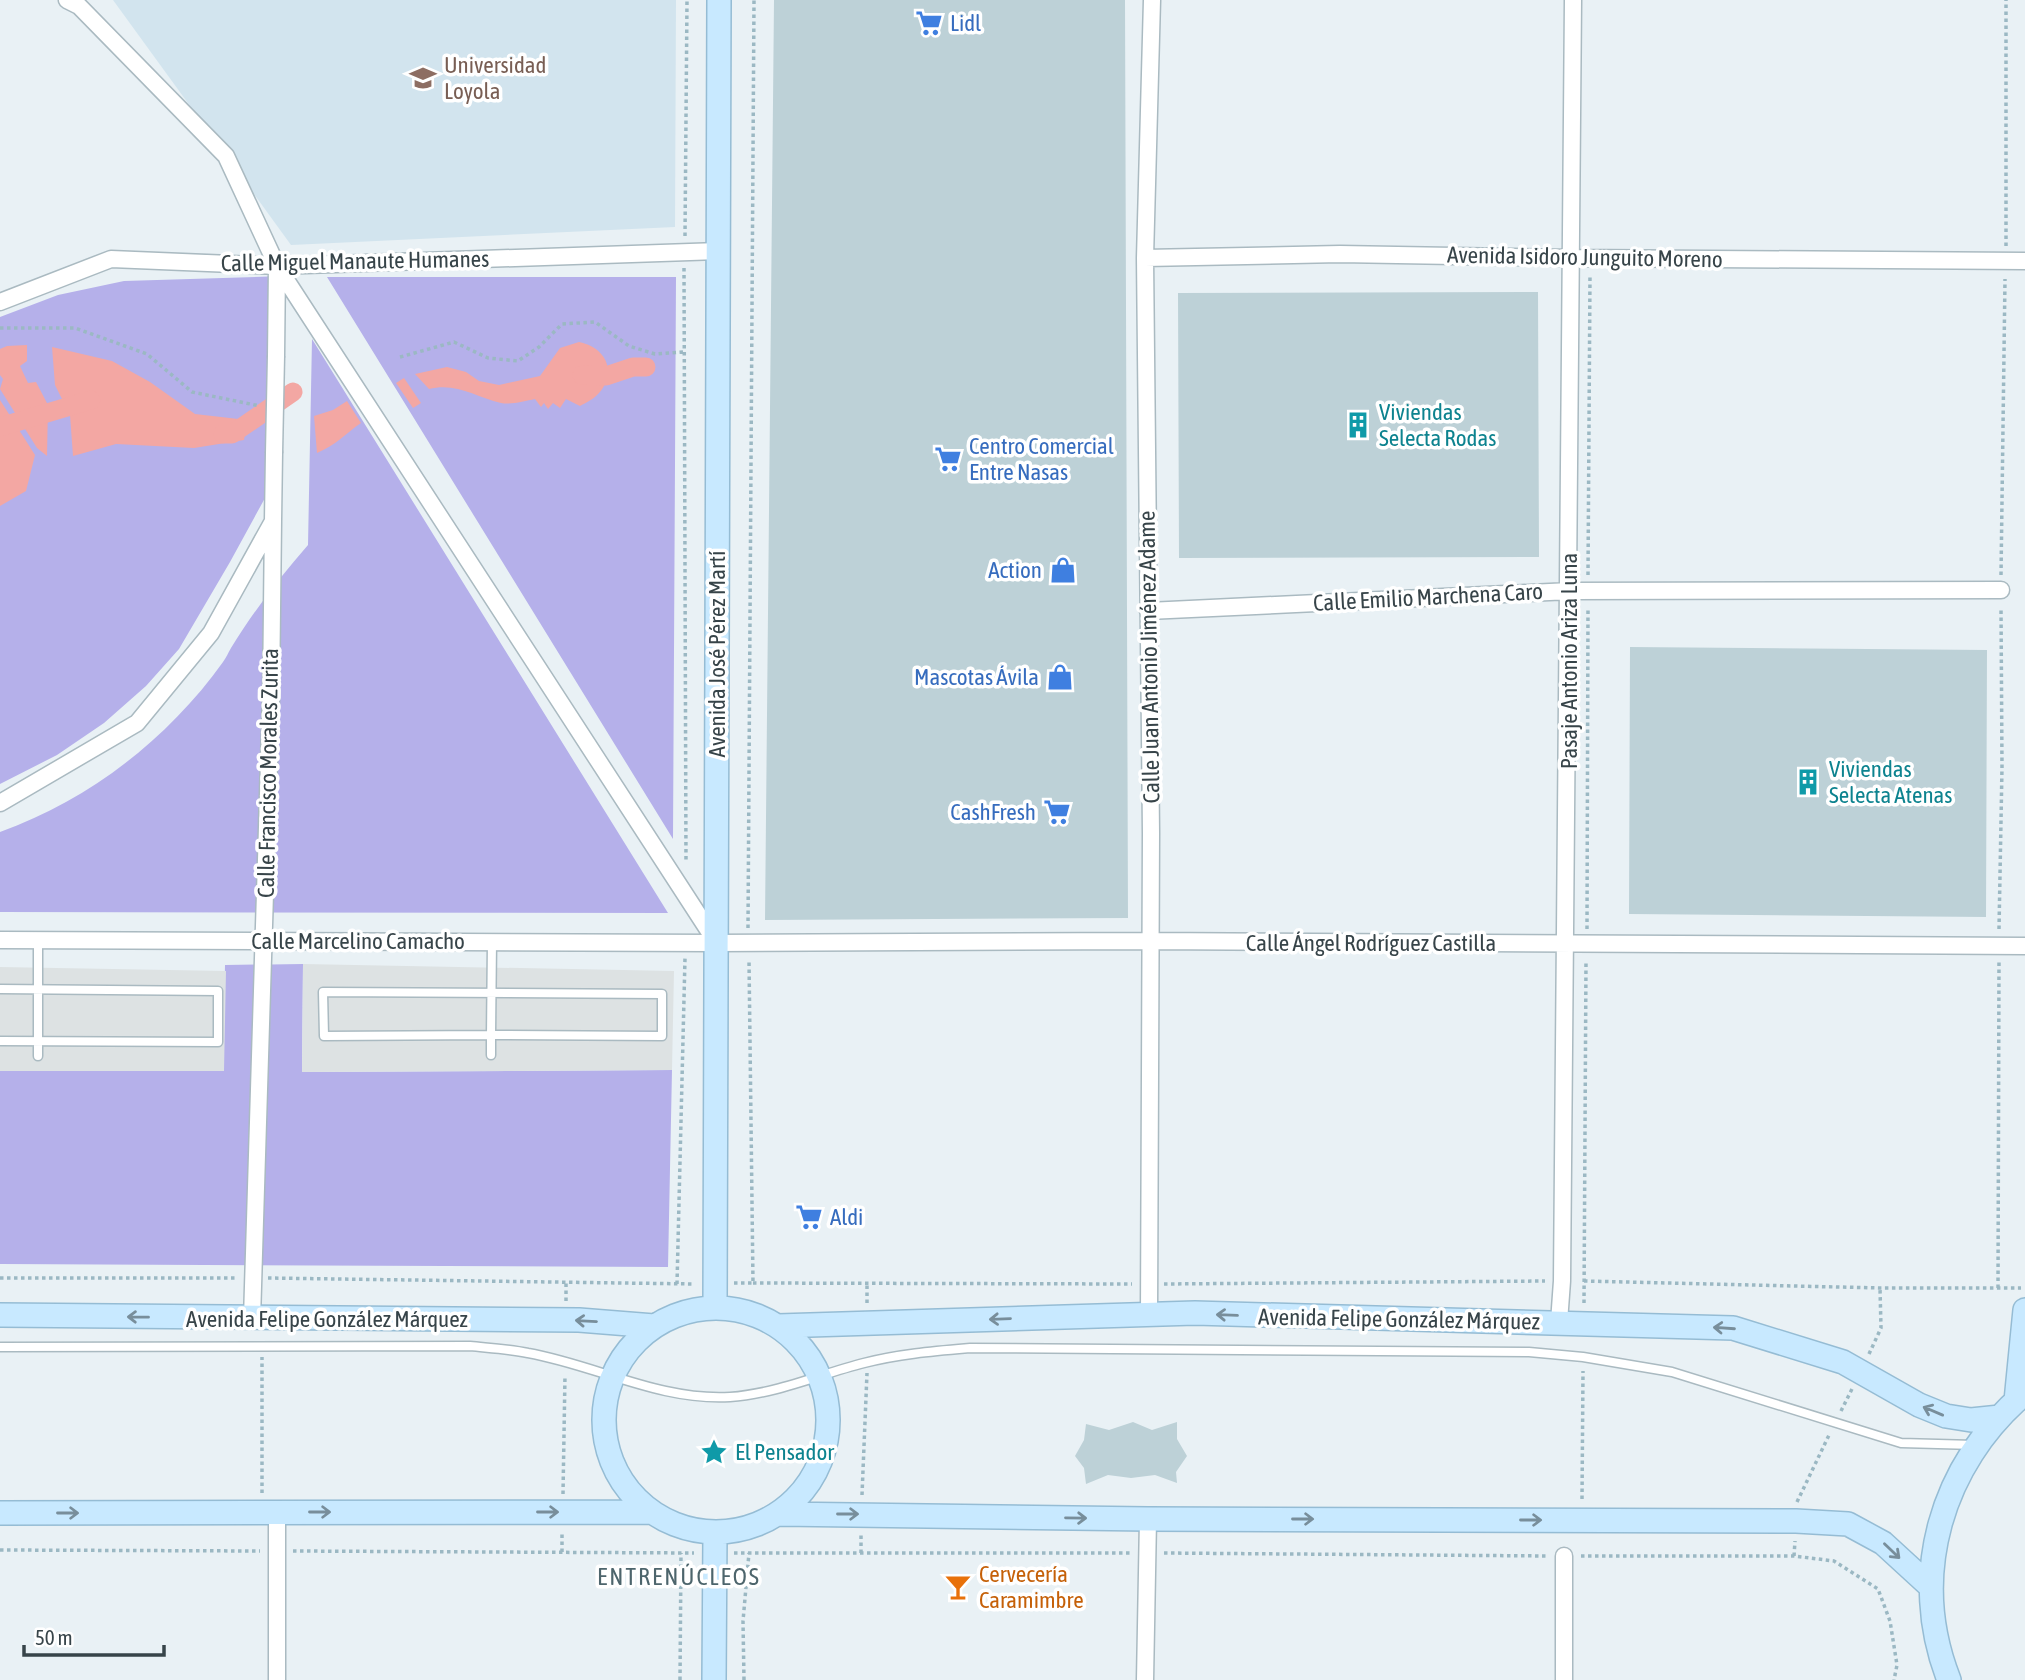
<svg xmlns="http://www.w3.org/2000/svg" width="2025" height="1680" font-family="'Asap Condensed',sans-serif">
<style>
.education{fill:#d2e4ee}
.green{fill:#b5b0ea}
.parking{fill:#dde2e3}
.water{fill:#f3a7a3}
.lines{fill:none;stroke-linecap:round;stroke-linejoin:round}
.canal{stroke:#f3a7a3;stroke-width:19}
.building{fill:#bdd1d7}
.lane-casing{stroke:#aabac1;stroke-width:11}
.street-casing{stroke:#aabac1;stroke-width:19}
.secondary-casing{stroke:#95bcd4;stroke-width:26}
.path{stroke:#9bb8c3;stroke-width:3.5;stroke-dasharray:3.5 3.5;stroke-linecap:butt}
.lane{stroke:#fff;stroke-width:8}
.street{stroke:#fff;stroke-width:16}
.secondary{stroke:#c8e9ff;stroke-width:23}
.street-bridge-casing{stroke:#aabac1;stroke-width:19;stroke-linecap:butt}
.street-bridge{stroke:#fff;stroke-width:16}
.oneway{stroke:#788e9b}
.labels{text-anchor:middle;stroke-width:7;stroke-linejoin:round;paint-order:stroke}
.shop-label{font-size:23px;fill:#366cbe;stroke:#fff;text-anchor:start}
.education-label{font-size:23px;fill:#785e54;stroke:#fff;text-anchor:start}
.street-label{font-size:23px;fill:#374449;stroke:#fff}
.culture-label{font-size:23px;fill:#0d838f;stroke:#fff;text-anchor:start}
.food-label{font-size:23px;fill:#c56008;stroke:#fff;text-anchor:start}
.neighbourhood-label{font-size:24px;letter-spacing:2px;fill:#4d656c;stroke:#fff}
</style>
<rect width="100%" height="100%" fill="#e9f1f5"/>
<path class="education" d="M113,0H676L675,227L291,245Z"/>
<path class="green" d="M284,276L271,487L230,562L179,649L146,686L104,723L57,755L0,784V317L58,295L124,281Z
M327,277H676L673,839Z
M312,339L668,913L0,912V832C89,800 168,739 223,662C226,658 228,653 231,648C253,612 280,577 308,545Z
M303,964L302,1072L672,1070L668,1267L0,1264V1069L223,1070L225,965Z"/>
<path class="parking" d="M303,964L674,971L672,1070L302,1072Z
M0,967L226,971L224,1071H0Z"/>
<path class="water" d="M579,342C605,347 618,371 599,393C594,399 587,402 580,406L566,399L560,408L553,403L548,409L544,403L541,407L535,399C525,401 511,405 501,403C476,397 456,382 429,389L415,374L447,367L466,372L479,381L499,385L540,376L560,348Z
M27,345V361L20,366L28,383L36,382L48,405L47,456L37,448L0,389L3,379L0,375V349L7,346Z
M52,347L112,361L150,382L195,414L247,420L244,440L194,448L116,444L73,456L70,415L55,385Z
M404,378L421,403L413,408L396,383Z
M0,400L35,455L26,491L0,506Z
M347,401L361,423C345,434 336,445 317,453L314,416L333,410Z"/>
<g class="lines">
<path class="canal" d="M582,375L606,376L633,367H646
M0,427L91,400
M223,434H232L293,392"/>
</g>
<path class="building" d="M774,0H1125L1128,918L765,920Z
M1538,292L1539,557L1179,558L1178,293Z
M1630,647L1987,650L1986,917L1629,914Z
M1133,1422L1152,1430L1177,1422V1439L1187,1456L1176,1472L1177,1483L1155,1475L1131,1478L1108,1475L1086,1484L1084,1468L1075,1456L1084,1440L1086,1424L1109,1430Z"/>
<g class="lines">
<g class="lane-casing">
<path id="lane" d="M0,989L218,991V1042L0,1041
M491,1055V1035L324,1036L323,992L662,994V1036L491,1035L492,942
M38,1056V940
M0,1347L470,1346C489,1348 509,1349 528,1353C596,1365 659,1401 730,1397C776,1394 820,1374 864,1363C898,1354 935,1351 970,1348L1529,1352L1583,1357L1672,1372L1901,1443L1975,1445"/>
</g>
<g class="street-casing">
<path id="street" d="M67,0L79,6L226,156L277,266L276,356
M1145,258L1340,254L1572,258L2025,261
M277,266L716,942
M0,302L111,259L277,266L719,251
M1148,611L1570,591L2001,590
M0,803L137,723L211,633L273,521L274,453
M0,940L716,943L1148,941L2025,946
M1149,1315L1151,833L1145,258L1152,0
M252,1319L271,696L273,521
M1559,1322L1562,1281L1573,0
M277,1680V1512
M1145,1680L1148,1519
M1564,1680V1556"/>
</g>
<g class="secondary-casing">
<path id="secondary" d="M715,1307L719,0
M604 1420a112 112 0 1 1 224 0a112 112 0 1 1-224 0Z
M0,1315L579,1320L654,1326
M778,1326L1195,1313L1733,1328L1843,1362L1919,1405L1946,1416L1971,1420L2000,1417
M2016,1401L2025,1310
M0,1513L649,1512
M780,1514L1148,1519L1796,1521L1848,1524L1883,1543L1931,1587
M714,1680L715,1534
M1949,1680C1908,1576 1941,1464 2025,1393"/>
</g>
<path class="path" d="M685,236L687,0
M2006,246V0
M684,268L686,862
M0,328H75L147,354L192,392L260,406
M400,357L454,342L488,358L518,361L539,347L562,324L595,322L629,346L655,354L683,352
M1588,575L1590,275
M2001,575L2005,279
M748,928L754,0
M1587,929L1588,608
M1999,929L2002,767L2001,608
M0,1278H236
M268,1278L694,1284
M1584,1281L1880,1288H2021
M734,1283H753L749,960
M753,1283L1132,1284
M677,1284L685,958
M1164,1284L1545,1281
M1998,1288L1999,961
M566,1301V1282
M867,1303V1284
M1584,1303L1586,961
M1869,1354L1881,1328L1880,1288
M1841,1411L1852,1389
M262,1493V1357
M563,1494L565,1375
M862,1495L867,1373
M1582,1499L1583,1371
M1797,1502L1830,1433
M0,1550L260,1551
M293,1551L694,1553
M562,1552V1533
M734,1553H1132
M861,1553V1534
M1164,1553L1548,1556
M1581,1556H1794L1834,1561L1878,1589L1890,1621L1897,1665L1894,1680
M1794,1556L1795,1541
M680,1680L681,1553
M744,1680L743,1621L749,1553"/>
<use href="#lane" class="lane"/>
<use href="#street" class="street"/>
<use href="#secondary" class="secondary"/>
<g class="street-bridge-casing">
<path id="street-bridge" d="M274,453L276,356"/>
</g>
<use href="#street-bridge" class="street-bridge"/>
</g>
<defs><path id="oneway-shaft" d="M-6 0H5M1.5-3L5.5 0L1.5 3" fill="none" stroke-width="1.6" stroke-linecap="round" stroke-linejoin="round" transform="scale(1.75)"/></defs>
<g class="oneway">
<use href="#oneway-shaft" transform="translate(1227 1315) rotate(-178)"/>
<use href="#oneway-shaft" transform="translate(138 1317) rotate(-179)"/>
<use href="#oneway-shaft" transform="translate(1000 1319) rotate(178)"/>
<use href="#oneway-shaft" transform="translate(586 1321) rotate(-177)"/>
<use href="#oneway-shaft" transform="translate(1724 1328) rotate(-176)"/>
<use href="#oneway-shaft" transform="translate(1933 1411) rotate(-157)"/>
<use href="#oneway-shaft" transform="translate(320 1512)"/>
<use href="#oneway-shaft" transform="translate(548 1512)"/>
<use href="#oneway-shaft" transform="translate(68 1513)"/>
<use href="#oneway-shaft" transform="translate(848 1514)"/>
<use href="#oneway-shaft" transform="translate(1076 1518) rotate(1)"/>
<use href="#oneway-shaft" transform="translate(1303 1519)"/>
<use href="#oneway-shaft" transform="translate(1531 1520)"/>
<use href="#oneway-shaft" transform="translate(1892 1551) rotate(44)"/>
</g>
<defs>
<g id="supermarket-bare" transform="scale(2.1)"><path d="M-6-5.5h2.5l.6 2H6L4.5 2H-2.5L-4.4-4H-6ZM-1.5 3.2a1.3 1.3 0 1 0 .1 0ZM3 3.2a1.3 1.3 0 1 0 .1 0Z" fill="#3f7fe0" stroke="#fff" stroke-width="2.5" paint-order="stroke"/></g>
<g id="university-bare" transform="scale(2.1)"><path d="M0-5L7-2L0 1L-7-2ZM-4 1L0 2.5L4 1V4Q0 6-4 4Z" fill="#8d6e63" stroke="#fff" stroke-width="2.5" paint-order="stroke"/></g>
<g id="building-bare" transform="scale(2.1)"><path d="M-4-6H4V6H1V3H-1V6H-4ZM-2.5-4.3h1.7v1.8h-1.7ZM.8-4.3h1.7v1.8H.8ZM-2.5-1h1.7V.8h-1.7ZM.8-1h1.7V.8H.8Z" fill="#0f9aa8" stroke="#fff" stroke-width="2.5" paint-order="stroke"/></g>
<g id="shop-bare" transform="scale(2.1)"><path d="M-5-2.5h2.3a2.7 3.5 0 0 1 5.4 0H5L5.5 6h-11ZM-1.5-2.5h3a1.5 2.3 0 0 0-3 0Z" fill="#3f7fe0" stroke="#fff" stroke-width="2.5" paint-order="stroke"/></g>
<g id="sight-bare" transform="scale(2.1)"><path d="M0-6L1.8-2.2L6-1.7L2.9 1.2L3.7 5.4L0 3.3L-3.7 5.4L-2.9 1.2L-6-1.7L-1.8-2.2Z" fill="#0f9aa8" stroke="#fff" stroke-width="2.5" paint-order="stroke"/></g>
<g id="bar-bare" transform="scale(2.1)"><path d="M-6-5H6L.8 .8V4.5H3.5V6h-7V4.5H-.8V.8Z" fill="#e8710a" stroke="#fff" stroke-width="2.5" paint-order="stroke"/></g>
</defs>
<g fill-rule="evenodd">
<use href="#supermarket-bare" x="929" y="23"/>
<use href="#university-bare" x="423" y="78"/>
<use href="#building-bare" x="1358" y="425"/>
<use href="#supermarket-bare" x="948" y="459"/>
<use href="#shop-bare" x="1063" y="570"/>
<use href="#shop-bare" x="1060" y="677"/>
<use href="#building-bare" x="1808" y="782"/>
<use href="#supermarket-bare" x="1057" y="812"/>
<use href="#supermarket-bare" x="809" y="1217"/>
<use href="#sight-bare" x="714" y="1452"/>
<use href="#bar-bare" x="958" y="1587"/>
</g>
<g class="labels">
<g class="shop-label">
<text x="950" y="31">Lidl</text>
<text x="969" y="454">Centro Comercial<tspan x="969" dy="26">Entre Nasas</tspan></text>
<text x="1042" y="578" text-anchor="end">Action</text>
<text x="1039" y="685" text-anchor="end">Mascotas Ávila</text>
<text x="1036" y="820" text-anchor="end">CashFresh</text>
<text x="830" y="1225">Aldi</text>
</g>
<g class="education-label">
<text x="444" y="73">Universidad<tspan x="444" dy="26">Loyola</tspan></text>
</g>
<g class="street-label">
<text transform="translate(1585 257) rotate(1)" y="8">Avenida Isidoro Junguito Moreno</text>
<text transform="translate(355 261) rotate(-1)" y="8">Calle Miguel Manaute Humanes</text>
<text transform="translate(1428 597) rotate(-3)" y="8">Calle Emilio Marchena Caro</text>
<text transform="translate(717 654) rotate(-90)" y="8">Avenida José Pérez Martí</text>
<text transform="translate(1149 657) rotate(-91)" y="8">Calle Juan Antonio Jiménez Adame</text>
<text transform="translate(1569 661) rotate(-90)" y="8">Pasaje Antonio Ariza Luna</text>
<text transform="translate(268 773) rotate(-89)" y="8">Calle Francisco Morales Zurita</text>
<text x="358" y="949">Calle Marcelino Camacho</text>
<text x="1371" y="951">Calle Ángel Rodríguez Castilla</text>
<text x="327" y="1327">Avenida Felipe González Márquez</text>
<text transform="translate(1399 1319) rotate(1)" y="8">Avenida Felipe González Márquez</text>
</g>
<g class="culture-label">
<text x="1379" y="420">Viviendas<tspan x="1379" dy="26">Selecta Rodas</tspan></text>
<text x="1829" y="777">Viviendas<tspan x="1829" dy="26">Selecta Atenas</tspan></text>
<text x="735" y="1460">El Pensador</text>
</g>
<g class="food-label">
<text x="979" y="1582">Cervecería<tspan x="979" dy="26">Caramimbre</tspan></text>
</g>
<g class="neighbourhood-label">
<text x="679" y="1585">ENTRENÚCLEOS</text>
</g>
</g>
<path d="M24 1645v10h140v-10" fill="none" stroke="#374449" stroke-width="3.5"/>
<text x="35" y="1645" font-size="21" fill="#374449" stroke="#ffffff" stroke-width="5" paint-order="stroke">50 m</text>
</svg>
